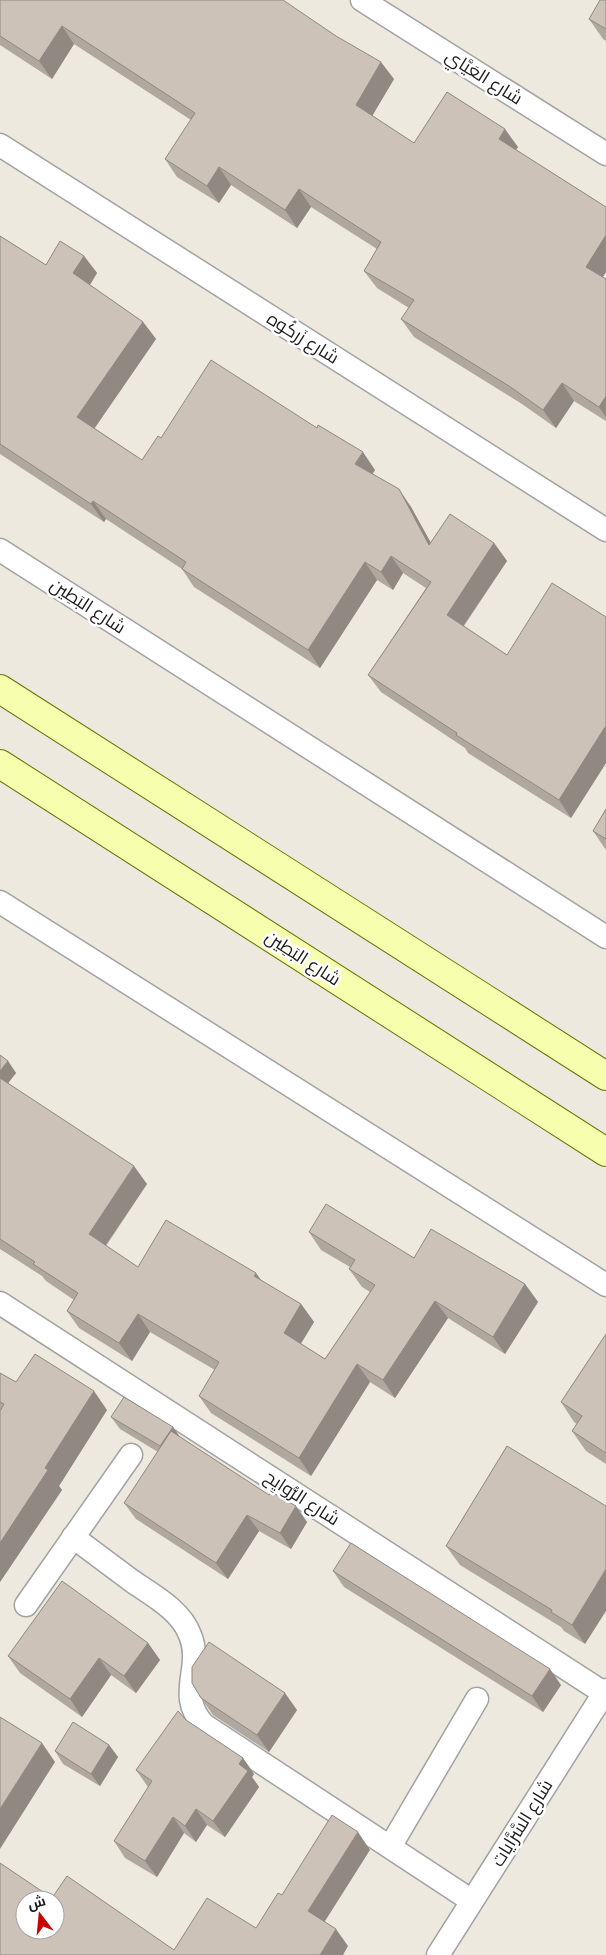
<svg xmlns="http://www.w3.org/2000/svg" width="606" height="1955" font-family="'Fira Sans Condensed',Cairo,sans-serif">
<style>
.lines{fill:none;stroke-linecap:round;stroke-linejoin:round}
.minor-casing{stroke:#a2a2a2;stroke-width:25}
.secondary-casing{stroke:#647300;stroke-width:30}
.minor{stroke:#fff;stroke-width:22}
.secondary{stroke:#f7fead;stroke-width:28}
.wall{fill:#b0a79e}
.shaded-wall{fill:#908881}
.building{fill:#cdc2b8;stroke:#908881;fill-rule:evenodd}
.labels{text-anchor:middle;stroke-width:5;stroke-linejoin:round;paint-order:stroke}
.street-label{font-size:18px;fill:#1b1b1b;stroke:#fff}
</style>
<rect width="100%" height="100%" fill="#ede9df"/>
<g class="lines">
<g class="minor-casing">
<path id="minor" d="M362,0L606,154
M0,145L606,530
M0,550L606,937
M0,902L606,1285
M0,1303L604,1693
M73,1537C93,1552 112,1566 132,1581C152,1595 181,1610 190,1635C204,1668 175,1695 204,1725L472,1901
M26,1605L131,1455
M390,1847L477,1699
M438,1955L606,1690"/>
</g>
<g class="secondary-casing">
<path id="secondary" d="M0,689L606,1076
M0,764L606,1152"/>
</g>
<use href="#minor" class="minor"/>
<use href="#secondary" class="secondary"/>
</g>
<path class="wall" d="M0,0L394,79L372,116L414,143L518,147L516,150L606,207V272L603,277L606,279V421L574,401L556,428L522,404L414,337L401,319L409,308L377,288L364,271L377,249L311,207L297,228L231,185L219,203L177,177L165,159L191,120L74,44L52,79L0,45Z
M606,0V41L603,39L589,19Z
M0,236L46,265L84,256L97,273L90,285L143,322L156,339L94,428L142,460L161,438L375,470L372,474L411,507L431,543H494L507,561L464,626L507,655L606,617V763L571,818L468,753L465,748L381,692L368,675L426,588L403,573L393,590L377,580L320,668L194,587L182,569L106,519L104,522L0,454Z
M606,809V850L593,831Z
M0,1055L8,1061L16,1073L8,1083L147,1184L106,1246L138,1267L262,1281L301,1304L314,1322L301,1344L325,1359L370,1292L362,1287L349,1269L350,1267L321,1250L309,1232L525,1284L538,1302L505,1354L448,1318L395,1398L370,1382L311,1476L211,1413L199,1396L215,1370L150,1332L132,1361L79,1328L67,1311L74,1300L46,1281L42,1276L0,1249Z
M606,1334V1464L586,1451L572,1431L577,1424L574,1422L561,1402Z
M0,1373L16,1382L107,1410L59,1486L62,1490L0,1582Z
M111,1417L173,1427L180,1437L307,1522L291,1549L259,1531L228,1579L136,1519L124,1503L158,1452L120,1429Z
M507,1446L585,1644L564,1631L561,1627L460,1565L446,1546Z
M333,1571L561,1685L543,1712L344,1587Z
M148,1643L160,1660L136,1693L111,1675L82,1717L20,1673L8,1656Z
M201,1698L297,1710L269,1752L213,1715Z
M186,1720L243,1758L254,1774L252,1777L259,1787L225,1837L207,1825L196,1842L184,1833L157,1877L125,1858L114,1841L148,1787L136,1770Z
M109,1745L118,1757L100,1786L63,1764L55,1751Z"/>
<path class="shaded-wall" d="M62,26L74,44L52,79L39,61Z
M381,62L394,79L368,123L356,105Z
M505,129L518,147L511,157L499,139Z
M219,167L231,185L219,203L207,186Z
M299,189L311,207L297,228L285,210Z
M606,235V272L598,284L586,267Z
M84,256L97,273L86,291L73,273Z
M143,322L156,339L90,435L77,417Z
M562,383L574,401L556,428L543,410Z
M606,396V417L599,407Z
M363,452L375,470L367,482L355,464Z
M399,489L411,507L442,563L429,545Z
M93,501L106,519L104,522L91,504Z
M494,543L507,561L459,632L447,615Z
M391,556L403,573L393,590L381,572Z
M365,562L377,580L320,668L308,650Z
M605,727L606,729V763L571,818L559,800Z
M8,1061L16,1073L2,1091L0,1089V1071Z
M134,1166L147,1184L101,1252L89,1234Z
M256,1273L269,1291L254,1276Z
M525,1284L538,1302L505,1354L493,1337Z
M435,1301L448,1318L395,1398L383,1380Z
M301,1304L314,1322L296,1351L284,1333Z
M138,1314L150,1332L132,1361L119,1343Z
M357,1364L370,1382L311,1476L299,1458Z
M94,1391L107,1410L59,1486L62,1490L0,1582V1543L45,1468Z
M173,1427L181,1439L160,1446Z
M296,1506L307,1522L291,1549L280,1533Z
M247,1515L259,1531L228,1579L216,1563Z
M606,1569V1611L585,1644L572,1625Z
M148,1643L160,1660L136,1693L124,1676Z
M99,1658L111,1675L82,1717L70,1699Z
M550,1669L561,1685L543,1712L532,1696Z
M285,1693L297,1710L269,1752L257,1735Z
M42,1743L55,1762L0,1849V1809Z
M109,1745L118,1757L100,1786L91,1774Z
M243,1758L254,1774L252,1777L259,1787L225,1837L213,1821L239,1764Z
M196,1809L207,1825L196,1842L185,1826Z
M173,1817L184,1833L157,1877L145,1861Z
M358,1832L370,1850L320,1929L308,1911Z
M336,1929L348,1946L343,1955H320Z"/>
<path class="building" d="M0,0H283L336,36L381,62L356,105L414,143L447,92L505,129L499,139L606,207V235L586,267L606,279V396L599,407L562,383L543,410L509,386L401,319L414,300L364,271L381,242L299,189L285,210L219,167L207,186L165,159L195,113L62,26L39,61L0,36Z
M600,0H606V29L589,19Z
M0,236L46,265L60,241L84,256L73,273L143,322L77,417L142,460L158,436L161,438L211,360L317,428L318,425L363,452L355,464L399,489L429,545L450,514L494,543L447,615L507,655L552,583L606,617V728L605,727L559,800L456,735L457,733L368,675L431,582L391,556L381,572L365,562L308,650L182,569L186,562L93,501L91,504L0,444Z
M606,809V839L593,831Z
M0,1055L8,1061L0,1071Z
M0,1078L134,1166L89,1234L138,1267L166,1220L256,1273L254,1276L301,1304L284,1333L325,1359L375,1285L349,1269L355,1260L309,1232L326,1204L414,1258L431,1229L525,1284L493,1337L435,1301L383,1380L357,1364L299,1458L199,1396L219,1362L138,1314L119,1343L67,1311L78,1293L33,1264L35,1262L0,1239Z
M606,1334V1453L572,1431L582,1416L561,1402Z
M35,1354L94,1391L45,1468L48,1470L0,1543V1411L4,1404L0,1402V1373L16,1382Z
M124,1397L173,1427L160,1446L111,1417Z
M171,1431L269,1495L271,1492L296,1506L280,1533L247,1515L216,1563L124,1503Z
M507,1446L606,1506V1569L572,1625L551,1612L552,1610L446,1546Z
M351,1543L550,1669L532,1696L333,1571Z
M62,1581L148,1643L124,1676L99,1658L70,1699L8,1656Z
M209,1642L285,1693L257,1735L201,1698L192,1683V1667Z
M178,1711L186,1720L243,1758L239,1764L248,1771L213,1821L196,1809L185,1826L173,1817L145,1861L114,1841L152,1781L136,1770Z
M0,1717L42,1743L0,1809Z
M73,1722L109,1745L91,1774L55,1751Z
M332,1815L358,1832L308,1911L336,1929L320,1955H0V1863L52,1898L67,1876L174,1950L207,1898L256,1928L278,1893L282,1895ZM25,1900H55V1930H25Z"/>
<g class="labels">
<g class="street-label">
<text transform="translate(484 77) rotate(32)" y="6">شارع العَيَّاي</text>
<text transform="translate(303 338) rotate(32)" y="6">شارع زَركُوه</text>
<text transform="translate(88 606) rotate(33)" y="6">شارع البَطِين</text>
<text transform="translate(303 958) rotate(33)" y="6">شارع البَطِين</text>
<text transform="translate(302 1498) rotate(33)" y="6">شارع الرُّوايِح</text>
<text transform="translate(522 1823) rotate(-58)" y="6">شارع السَّرَّايات</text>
</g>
</g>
<g transform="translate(40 1915) rotate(344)"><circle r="24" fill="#ffffff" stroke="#a4a4a4"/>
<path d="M0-4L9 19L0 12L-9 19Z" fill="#c50500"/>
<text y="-8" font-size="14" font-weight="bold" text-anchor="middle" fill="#1b1b1b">ش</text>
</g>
</svg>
